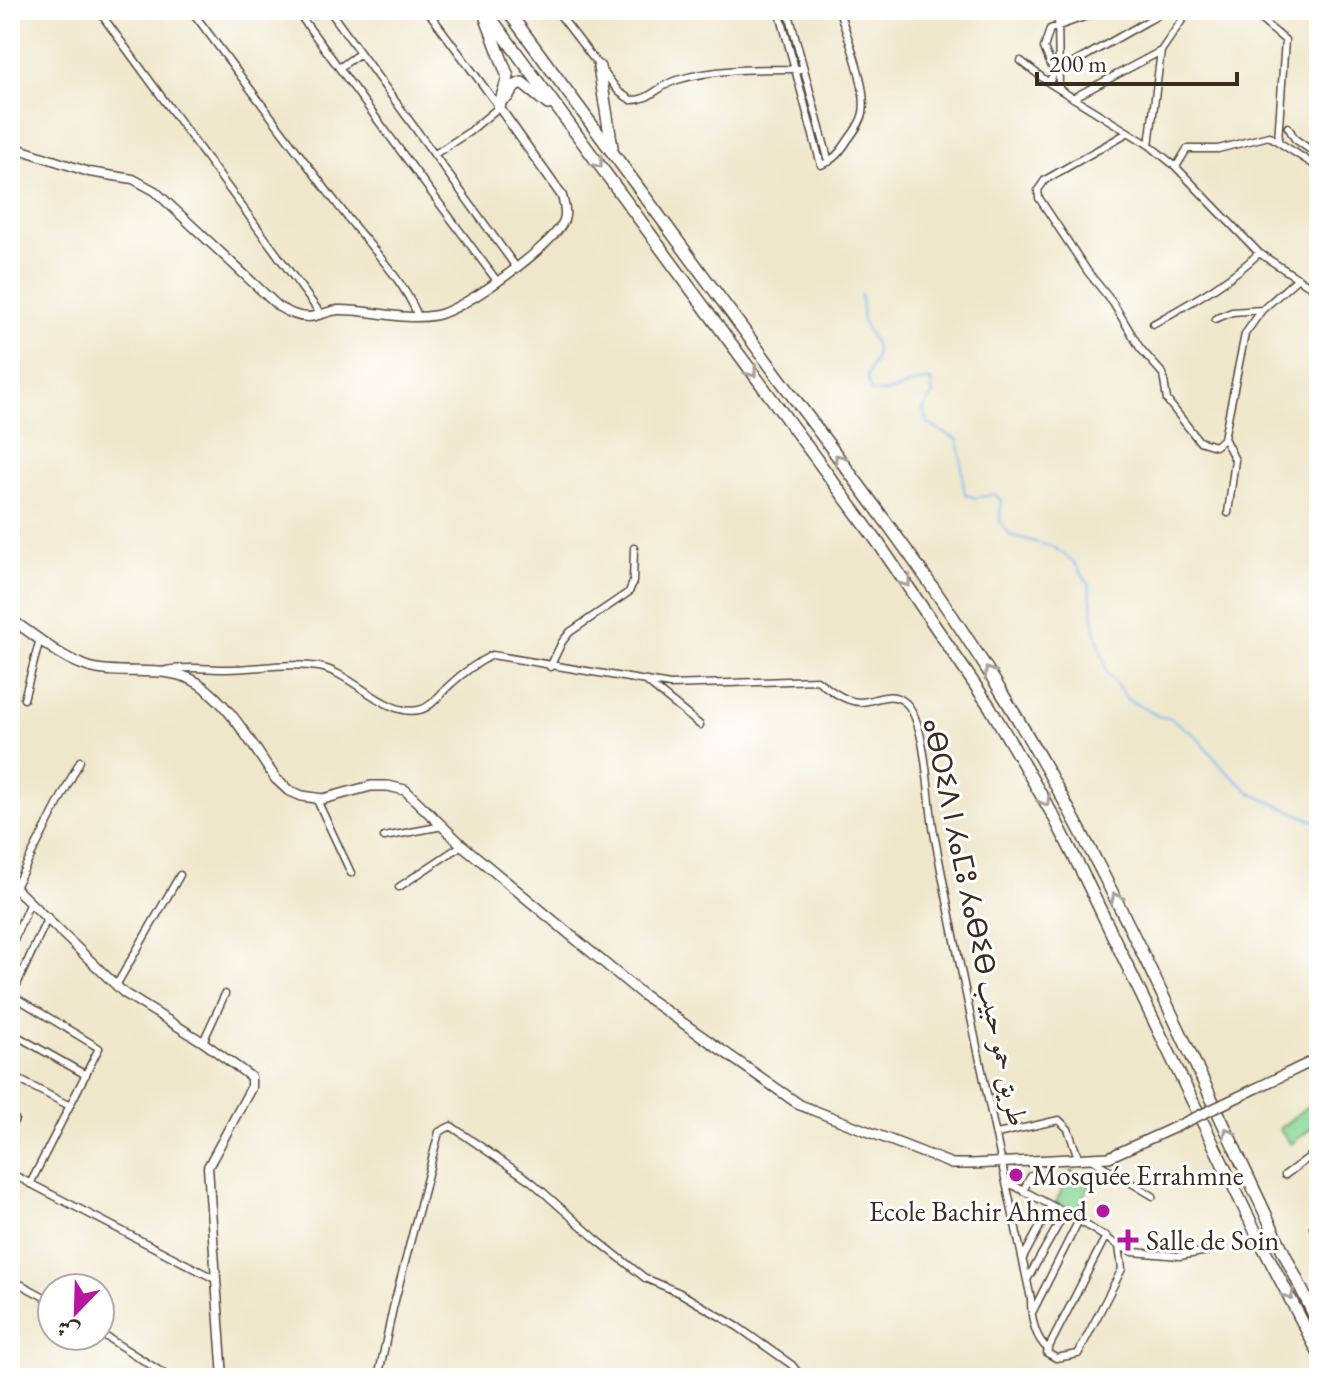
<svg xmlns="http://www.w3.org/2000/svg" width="1329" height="1388" font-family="'EB Garamond',Amiri,'Noto Sans Tifinagh',serif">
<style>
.green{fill:#8ad896;stroke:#62815a;stroke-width:2}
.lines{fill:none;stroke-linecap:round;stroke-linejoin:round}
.stream{stroke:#7dbcf1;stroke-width:2}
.minor-casing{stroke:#564638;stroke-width:9}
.tertiary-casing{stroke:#564638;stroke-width:11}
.secondary-casing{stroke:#564638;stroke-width:12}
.motorway-casing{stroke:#564638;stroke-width:14}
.minor{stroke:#fff;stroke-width:6}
.tertiary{stroke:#fff;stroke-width:8}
.secondary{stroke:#fff;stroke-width:9}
.motorway{stroke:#fff;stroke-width:11}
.secondary-bridge-casing{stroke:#564638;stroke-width:12;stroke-linecap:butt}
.secondary-bridge{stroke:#fff;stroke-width:9}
.oneway{stroke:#a79f9a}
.poi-dot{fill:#b5179e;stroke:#fff;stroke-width:3}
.labels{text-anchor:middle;stroke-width:6;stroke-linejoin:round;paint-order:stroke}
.street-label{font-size:28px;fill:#3b2a1e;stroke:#fff}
.poi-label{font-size:28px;fill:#3b2a1e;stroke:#fff;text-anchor:start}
</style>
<rect width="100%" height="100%" fill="#fff"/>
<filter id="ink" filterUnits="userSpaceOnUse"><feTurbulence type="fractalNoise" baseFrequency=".0125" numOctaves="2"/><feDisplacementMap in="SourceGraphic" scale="16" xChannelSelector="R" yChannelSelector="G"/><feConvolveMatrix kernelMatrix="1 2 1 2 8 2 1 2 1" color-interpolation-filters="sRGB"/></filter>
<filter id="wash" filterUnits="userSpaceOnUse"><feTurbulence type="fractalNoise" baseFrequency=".006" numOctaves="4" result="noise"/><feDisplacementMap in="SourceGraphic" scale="32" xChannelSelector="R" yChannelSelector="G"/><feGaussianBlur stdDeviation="1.8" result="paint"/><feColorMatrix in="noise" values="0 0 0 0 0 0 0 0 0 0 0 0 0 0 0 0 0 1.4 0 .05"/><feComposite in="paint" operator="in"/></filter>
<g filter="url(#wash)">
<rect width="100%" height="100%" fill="#efe7cb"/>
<path class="green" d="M1310,1104L1319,1116V1122L1291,1144L1279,1129Z
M1071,1171L1092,1181L1076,1212L1056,1202Z"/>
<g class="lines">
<path class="stream" d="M861,294L863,322L876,346L875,358L867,377L871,392C896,397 905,380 931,381L933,395L923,410L929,425L958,440C963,458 961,476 965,494L975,498L995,494L1001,501L1000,521L1010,535L1053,547L1073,561L1089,584L1095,629L1107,672L1127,699L1158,716L1172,719L1196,736L1223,768L1252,794L1319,823"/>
</g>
</g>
<g filter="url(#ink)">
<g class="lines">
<g class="minor-casing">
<path id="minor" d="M98,10L320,313
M191,10C243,79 294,148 347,217C372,249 402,278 418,316
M296,10L497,281
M329,10L516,267
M427,10L499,107L469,132L435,154
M556,10L619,92L631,100C650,101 659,85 677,80C717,68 763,69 804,69
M779,10L821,165C834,160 841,151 848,140C854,132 861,123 863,113C868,86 847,37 839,10
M788,10L829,162
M1058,10L1059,89
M1249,10L1285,40L1278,140
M1021,61L1049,83L1149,145L1175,166L1259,253L1319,292
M339,68L360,53
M1059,68L1070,65L1167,10
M1049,83L1054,72L1044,48L1050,29L1104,10
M1073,98L1161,51
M1288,127L1295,139L1319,156
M1127,133L1045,180L1038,190L1039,198L1088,272L1113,303L1140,348L1163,374L1167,400L1199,441L1215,446L1224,438
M1149,145L1161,51L1189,10
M1176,167L1187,149H1218L1269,136L1319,168
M1215,319L1232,312L1262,310
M1153,324C1190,303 1229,282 1259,253
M1228,513L1235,460L1224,438L1245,334L1262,310L1298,278
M550,667L562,642L570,632L629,592L633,582L634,548
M166,670C187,666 206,669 227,669C257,669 289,662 319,667C352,673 386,717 419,710C433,707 441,692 452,683C464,672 477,663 492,655L670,685L817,680C828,689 845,702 860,702C876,702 890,689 906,703C927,723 928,803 934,833C963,989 998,1144 1031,1299C1031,1316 1034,1337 1048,1349L1047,1353L1056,1358L1078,1354L1122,1269L1119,1246
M647,682L700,725
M24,699L40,639
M316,798L351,873
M384,837L443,826
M15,887L80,761
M399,887L462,845
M10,949L30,902
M117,984L180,875
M10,994L99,1048L30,1184
M12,995L48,917
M10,1032L86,1075
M203,1042L225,994
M10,1075L68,1105
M10,1129L15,1119
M997,1134L1059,1120L1068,1129L1079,1160
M1091,1159L1153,1196
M10,1173L215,1279
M1285,1175L1319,1150
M1007,1182L1075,1218L1119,1246L1133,1252L1180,1256L1224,1248
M1023,1191L1031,1176
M1313,1227L1319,1225
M1023,1258L1051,1206
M1027,1280L1065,1213
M10,1283L22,1285L52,1301
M1033,1311L1079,1220
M100,1333L171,1378
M1048,1349L1106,1236
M378,1378L393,1308L439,1132L451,1126L532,1182L597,1240L645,1278L680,1293L738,1327L792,1365L802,1378"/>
</g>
<g class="tertiary-casing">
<path id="tertiary" d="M10,146L89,172L133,179L155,191L279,307C288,312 297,317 308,317C317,317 327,311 338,310C371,309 403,322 437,315C463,310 555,245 564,220C567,212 564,205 562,196L499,107
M10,883L124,993L203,1042L251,1077V1088L208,1167L223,1378"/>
</g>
<g class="secondary-casing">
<path id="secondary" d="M10,619C36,635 59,658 89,667C123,677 167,663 198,683C231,705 253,747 276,779L288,790L302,796L323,799L371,786H388L405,790L462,845L643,995L800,1105L952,1164H971L1109,1157L1171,1129
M1238,1097L1319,1058"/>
</g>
<g class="motorway-casing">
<path id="motorway" d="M485,10L879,544L990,707L1054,817L1085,878L1258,1237L1319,1354
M507,10C600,135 692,261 785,386C861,488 939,589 1005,698C1127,898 1215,1115 1319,1325
M486,18L508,77L499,107
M599,67L612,147
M507,97L515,86L522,83L548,104"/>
</g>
<use href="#minor" class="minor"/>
<use href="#tertiary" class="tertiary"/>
<use href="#secondary" class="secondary"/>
<use href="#motorway" class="motorway"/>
<g class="secondary-bridge-casing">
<path id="secondary-bridge" d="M1171,1129L1238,1097"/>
</g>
<use href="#secondary-bridge" class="secondary-bridge"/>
</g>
<defs><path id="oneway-chevron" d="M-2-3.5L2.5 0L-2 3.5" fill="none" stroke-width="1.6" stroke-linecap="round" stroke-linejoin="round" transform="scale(2)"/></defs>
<g class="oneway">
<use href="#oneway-chevron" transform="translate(598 163) rotate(53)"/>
<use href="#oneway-chevron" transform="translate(752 372) rotate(53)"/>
<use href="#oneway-chevron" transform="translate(839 459) rotate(-127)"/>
<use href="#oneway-chevron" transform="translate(906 582) rotate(54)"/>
<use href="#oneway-chevron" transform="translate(989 672) rotate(-123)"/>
<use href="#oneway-chevron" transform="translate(1045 801) rotate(61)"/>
<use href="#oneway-chevron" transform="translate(1116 898) rotate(-116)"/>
<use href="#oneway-chevron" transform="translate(1228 1133) rotate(-115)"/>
<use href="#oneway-chevron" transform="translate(1289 1295) rotate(63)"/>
</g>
</g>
<g class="poi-dot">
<circle cx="1016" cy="1175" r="8"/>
<circle cx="1103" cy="1211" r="8"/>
<path d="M1124 1228h8v8h8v8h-8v8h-8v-8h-8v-8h8z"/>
</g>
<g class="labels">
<g class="street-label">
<text transform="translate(976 922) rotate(78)" y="10">ⴰⴱⵔⵉⴷ ⵏ ⵃⴰⵎⵓ ⵃⴰⴱⵉⴱ طريق حمو حبيب</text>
</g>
<g class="poi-label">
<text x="1032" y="1185">Mosquée Errahmne</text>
<text x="1087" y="1221" text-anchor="end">Ecole Bachir Ahmed</text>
<text x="1146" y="1250">Salle de Soin</text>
</g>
</g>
<rect width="1329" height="1388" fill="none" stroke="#fff" stroke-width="40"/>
<g transform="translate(76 1312) rotate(203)"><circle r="38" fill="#ffffff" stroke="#b1aaa5" stroke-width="2"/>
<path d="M0-6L14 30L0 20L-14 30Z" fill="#b5179e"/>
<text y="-12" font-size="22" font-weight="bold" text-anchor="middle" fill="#3b2a1e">ش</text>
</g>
<path d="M1037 72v12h200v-12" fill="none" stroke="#3b2a1e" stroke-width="4"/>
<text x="1049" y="72" font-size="24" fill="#3b2a1e" stroke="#ffffff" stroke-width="6" paint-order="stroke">200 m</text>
</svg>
